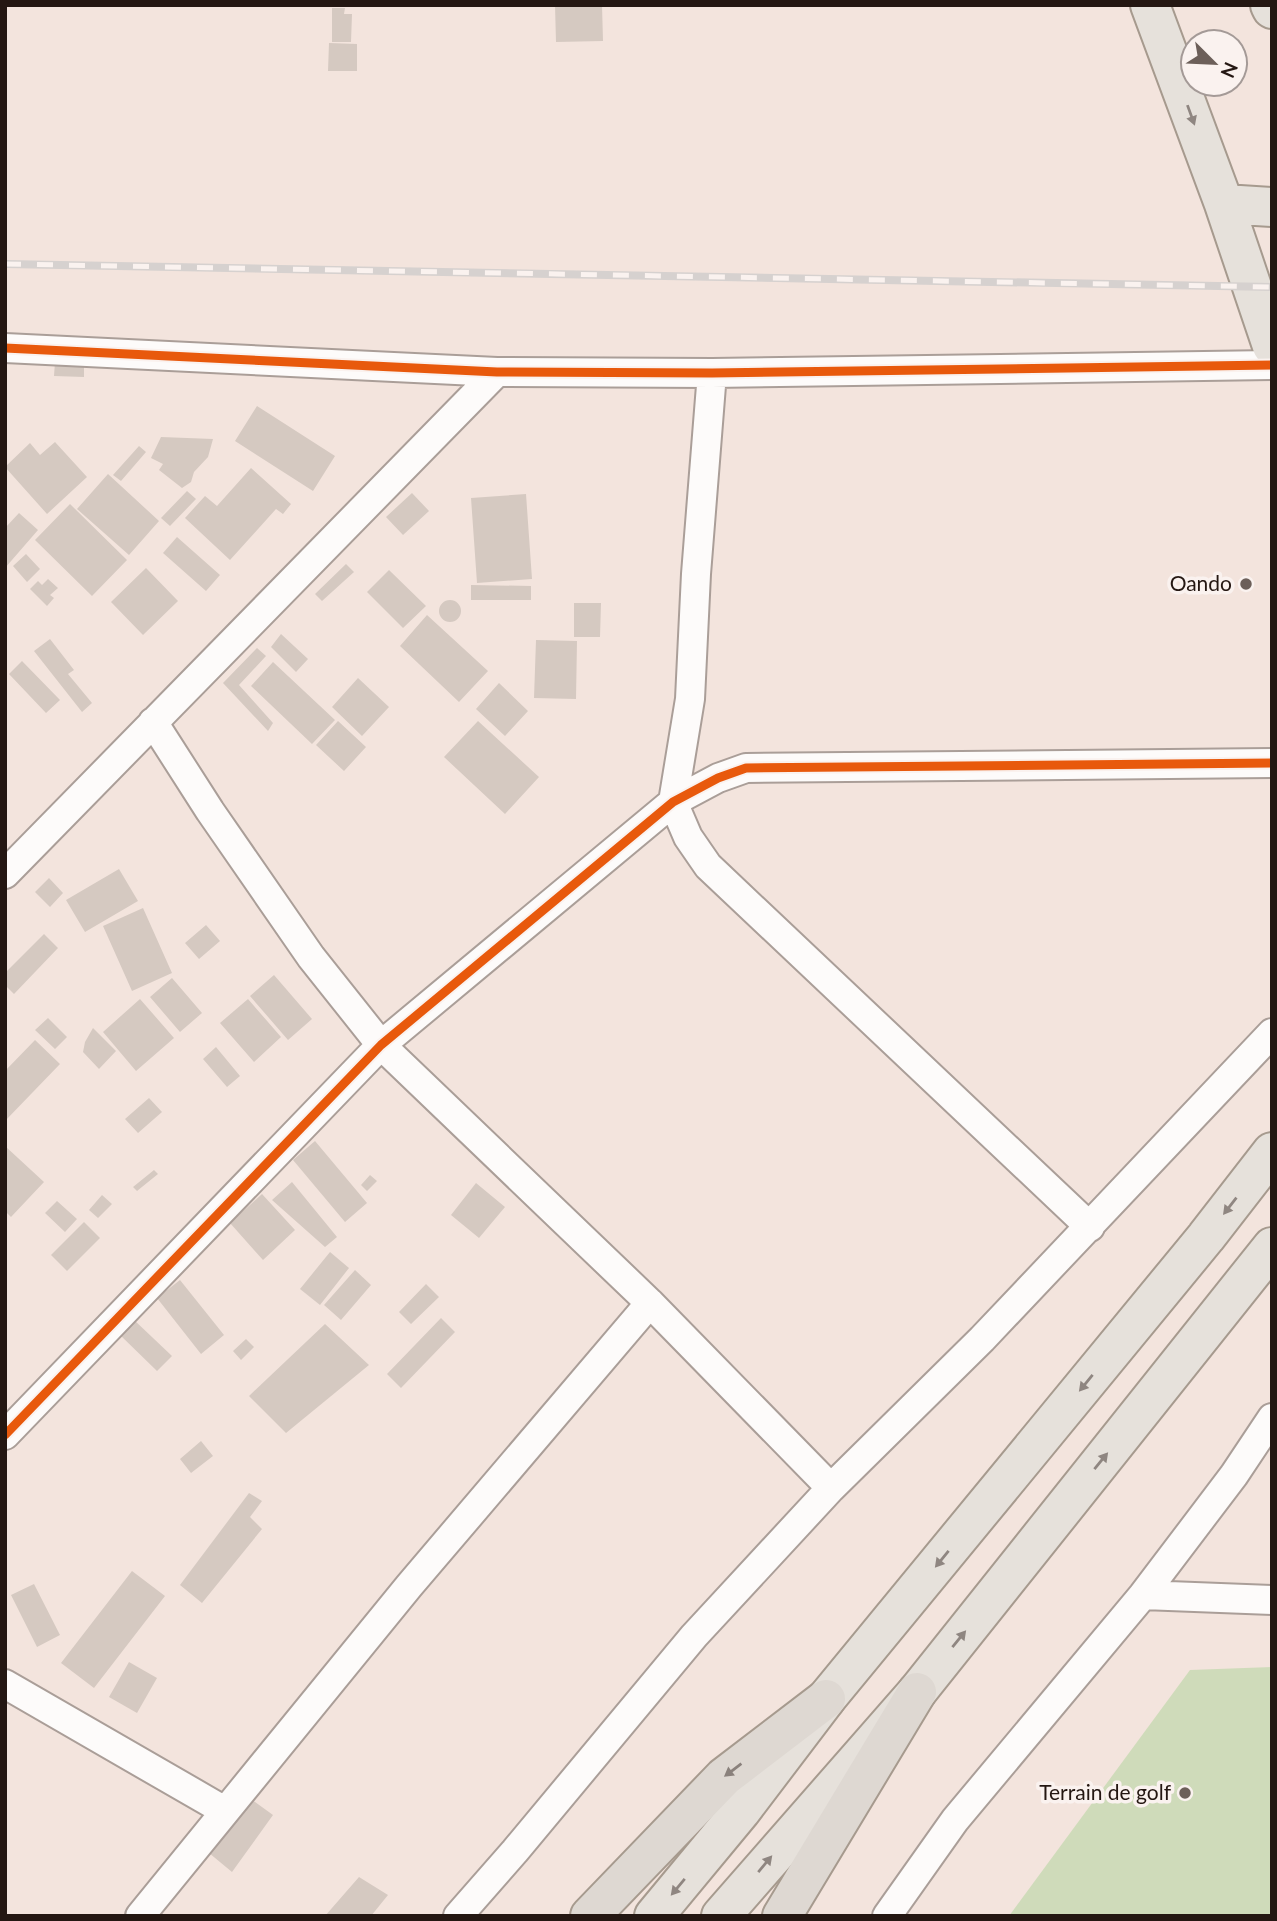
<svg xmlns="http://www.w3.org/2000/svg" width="1277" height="1921" font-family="Lato,sans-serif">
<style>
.green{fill:#cfdbba}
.building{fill:#d5c9c1}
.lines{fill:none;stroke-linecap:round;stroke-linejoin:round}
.minor-casing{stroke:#aa9e98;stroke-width:32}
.primary-casing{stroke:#a69a8e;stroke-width:42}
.trunk-casing{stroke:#a69a8e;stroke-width:42}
.minor{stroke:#fdfbfa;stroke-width:28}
.primary{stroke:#e6e1db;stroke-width:38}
.trunk{stroke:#ded8d2;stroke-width:38}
.rail-casing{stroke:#d6d1cf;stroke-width:8}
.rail{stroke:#faf2ef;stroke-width:5;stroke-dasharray:16;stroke-linecap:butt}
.cycleway-casing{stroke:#faf2ef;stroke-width:13}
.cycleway{stroke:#e8590c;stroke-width:9}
.oneway{fill:#8f8681}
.oneway2{fill:#8a817c}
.poi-dot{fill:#6c5f59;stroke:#faf2ef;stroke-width:2.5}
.labels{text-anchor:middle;stroke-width:7;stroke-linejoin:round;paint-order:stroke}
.poi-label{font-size:21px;fill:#241712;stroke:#faf2ef;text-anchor:end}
</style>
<rect width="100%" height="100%" fill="#f3e4dd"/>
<path class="green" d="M1272,1667V1916H1009L1190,1670Z"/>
<path class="building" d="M555,5H602L603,41L556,42Z
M332,8H345L344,14H352L351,42H332Z
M329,43L357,44V71H328Z
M55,362H84V377L54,376Z
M257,406L335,456L313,491L235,441Z
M161,437L213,439L208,457L194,472L191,482L182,488L159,470L163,464L151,458Z
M55,442L87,477L47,514L5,467L30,443L40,455Z
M139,446L146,452L121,481L113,475Z
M251,468L291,504L283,514L276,509L230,560L185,518L205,496L217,506Z
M108,474L159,521L129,555L77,509Z
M187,491L196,499L170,526L161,518Z
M412,493L429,511L403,535L386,517Z
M526,494L532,579L477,583L471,498Z
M70,504L127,560L92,596L35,540Z
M19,513L38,530L5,568V528Z
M177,537L220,575L206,591L163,553Z
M26,554L40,569L27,582L13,566Z
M346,564L354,572L322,601L315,594Z
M146,568L178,601L143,635L111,602Z
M389,570L426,606L403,628L367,592Z
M48,579L58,588L50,595L54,598L47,606L30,589L38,581L42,585Z
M471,585L531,586V600H471Z
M439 611a11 11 0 1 1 22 0a11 11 0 1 1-22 0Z
M574,603H601L600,637H574Z
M427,615L488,671L459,702L400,646Z
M281,634L308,659L296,672L271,647Z
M50,639L74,670L68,674L92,703L82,712L34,651Z
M536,640L577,641L576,699L534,698Z
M257,648L266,656L239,685L273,723L268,731L223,683Z
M22,661L60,700L46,713L9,674Z
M273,662L335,720L312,744L251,686Z
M358,678L389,707L362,736L332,707Z
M499,683L528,711L505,736L476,709Z
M338,721L366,747L344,771L316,745Z
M478,721L539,777L505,814L444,757Z
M119,869L138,901L85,932L66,900Z
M49,878L63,893L50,907L35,892Z
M143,908L172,973L132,991L103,926Z
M206,925L220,941L199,959L185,943Z
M44,934L58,948L14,994L5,985V973Z
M274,975L312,1019L288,1040L250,996Z
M172,978L202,1013L180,1032L150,997Z
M140,999L174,1038L136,1071L103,1032Z
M248,999L281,1037L254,1062L220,1023Z
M48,1018L67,1037L55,1049L35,1030Z
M93,1028L116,1051L99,1069L83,1052L85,1042Z
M35,1040L60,1064L5,1121V1071Z
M216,1047L240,1076L227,1087L203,1059Z
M149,1098L162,1112L138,1133L125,1119Z
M315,1141L367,1203L345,1222L293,1160Z
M5,1146L44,1182L11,1217L5,1211Z
M154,1170L158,1174L137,1191L133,1187Z
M370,1175L377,1181L367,1191L361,1185Z
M292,1182L337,1237L325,1247L272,1200Z
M476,1183L505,1207L479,1238L451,1215Z
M262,1194L295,1230L263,1260L230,1223Z
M102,1195L112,1204L98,1218L89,1210Z
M57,1201L77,1219L65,1232L45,1213Z
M84,1222L100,1238L67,1271L51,1255Z
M330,1252L349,1268L320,1305L300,1289Z
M355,1270L371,1285L341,1320L324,1305Z
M180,1280L224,1335L201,1354L157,1298Z
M426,1284L439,1297L411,1324L399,1312Z
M441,1318L455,1332L401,1388L387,1374Z
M133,1319L172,1356L157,1371L119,1334Z
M325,1324L369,1365L286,1433L249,1396Z
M246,1339L254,1347L241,1360L233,1351Z
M201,1441L213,1456L191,1473L180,1459Z
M249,1493L262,1501L250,1517L262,1529L202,1603L180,1585Z
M132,1571L165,1596L94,1688L61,1663Z
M34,1584L60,1635L37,1647L11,1595Z
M129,1662L157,1678L137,1713L109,1697Z
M248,1797L273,1815L232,1872L203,1848Z
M359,1877L388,1895L371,1916H325Z"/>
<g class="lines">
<g class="minor-casing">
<path id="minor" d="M5,348L497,372L712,373L1272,365
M712,373L696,574L690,699L673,802L688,837L708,866L1090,1227
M153,722L210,811L311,957L381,1045L650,1303L831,1488
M5,874L497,372
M5,1435L381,1045L673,802L718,778L746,768L1272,763
M1143,1595L1272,1600
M5,1684L225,1811
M140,1916L409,1586L650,1303
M458,1916L515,1851L694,1636L831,1488L982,1339L1272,1033
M887,1916L955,1820L1143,1595L1234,1475L1272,1418"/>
</g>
<g class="primary-casing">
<path id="primary" d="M1150,5L1224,204L1272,346
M1270,5L1272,9
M1224,204L1272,207
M654,1916L741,1811L826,1699L1206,1237L1272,1152
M721,1916L917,1692L1272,1247"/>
</g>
<g class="trunk-casing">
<path id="trunk" d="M590,1916L724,1777L826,1699
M782,1916L917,1692"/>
</g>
<use href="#minor" class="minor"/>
<use href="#primary" class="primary"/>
<use href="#trunk" class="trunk"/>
<g class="rail-casing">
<path id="rail" d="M5,264L1272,287"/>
</g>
<use href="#rail" class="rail"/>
<g class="cycleway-casing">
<path id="cycleway" d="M5,348L497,372L712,373L1272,365
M5,1435L381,1045L673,802L718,778L746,768L1272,763"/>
</g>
<use href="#cycleway" class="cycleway"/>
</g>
<defs><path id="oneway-solid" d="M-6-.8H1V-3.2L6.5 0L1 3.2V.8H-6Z" transform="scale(1.75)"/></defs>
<g class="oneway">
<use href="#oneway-solid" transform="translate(1191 115) rotate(70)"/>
<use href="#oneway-solid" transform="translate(1230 1206) rotate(128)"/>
<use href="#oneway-solid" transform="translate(1086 1383) rotate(129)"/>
<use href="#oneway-solid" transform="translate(1101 1461) rotate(-51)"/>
<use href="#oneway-solid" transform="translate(942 1559) rotate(129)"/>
<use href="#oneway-solid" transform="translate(959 1639) rotate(-51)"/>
<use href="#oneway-solid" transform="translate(765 1864) rotate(-50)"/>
<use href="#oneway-solid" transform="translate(678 1887) rotate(130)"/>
</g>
<use class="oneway2" href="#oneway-solid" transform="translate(733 1770) rotate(143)"/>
<g class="poi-dot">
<circle cx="1246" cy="584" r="7"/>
<circle cx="1185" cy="1793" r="7"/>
</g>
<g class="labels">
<g class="poi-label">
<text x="1232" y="591">Oando</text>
<text x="1171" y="1800">Terrain de golf</text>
</g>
</g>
<rect width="1277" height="1921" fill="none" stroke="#241712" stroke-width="14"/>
<g transform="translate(1214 63) rotate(114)"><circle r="33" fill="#faf2ef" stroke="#a49a97" stroke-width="2"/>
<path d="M0-5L12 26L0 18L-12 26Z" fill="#6c5f59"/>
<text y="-10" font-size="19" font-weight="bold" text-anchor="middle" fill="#241712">N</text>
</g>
</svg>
